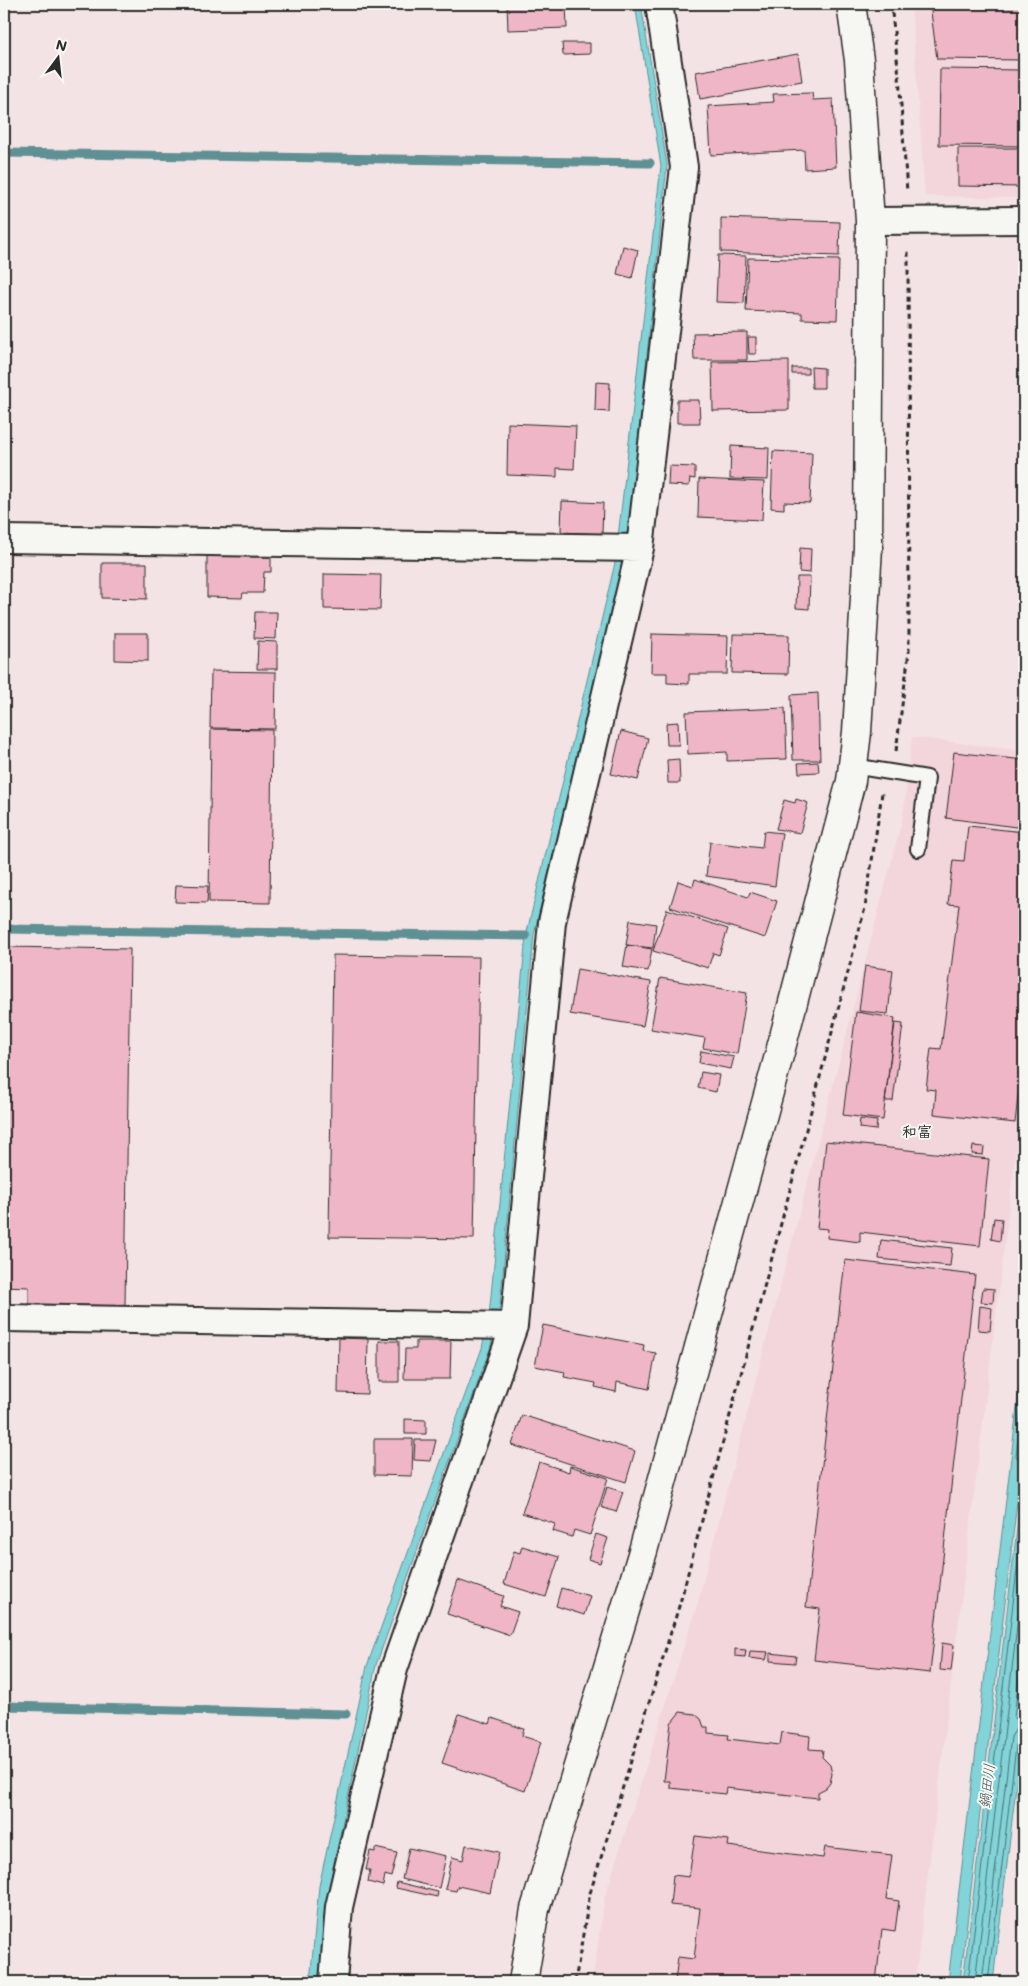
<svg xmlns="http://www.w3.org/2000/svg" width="1028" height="1986" font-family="Mali,'Klee One',sans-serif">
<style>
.built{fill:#f2d6dc}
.water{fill:#82d4d9;stroke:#5f9093}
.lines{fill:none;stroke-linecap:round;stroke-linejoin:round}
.shore{stroke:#4e6f71;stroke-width:1}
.stream{stroke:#5f9093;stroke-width:9}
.building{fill:#efb6c8;stroke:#2b2b2b}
.service-casing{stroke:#2b2b2b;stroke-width:18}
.minor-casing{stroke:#2b2b2b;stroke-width:30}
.tertiary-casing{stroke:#2b2b2b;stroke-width:31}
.path{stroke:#2b2b2b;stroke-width:3;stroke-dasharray:5 4;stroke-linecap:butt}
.service{stroke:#f6f6f2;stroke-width:14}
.minor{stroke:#f6f6f2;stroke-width:26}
.tertiary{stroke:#f6f6f2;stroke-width:28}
.labels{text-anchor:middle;stroke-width:4;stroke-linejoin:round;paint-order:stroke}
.neighbourhood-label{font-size:15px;font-weight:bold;fill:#2b2b2b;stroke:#f6f6f2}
.water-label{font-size:15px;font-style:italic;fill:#415556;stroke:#f6f6f2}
</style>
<rect width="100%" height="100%" fill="#f4e3e5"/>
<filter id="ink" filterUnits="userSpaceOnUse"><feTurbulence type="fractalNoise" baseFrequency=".02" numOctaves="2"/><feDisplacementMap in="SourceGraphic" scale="10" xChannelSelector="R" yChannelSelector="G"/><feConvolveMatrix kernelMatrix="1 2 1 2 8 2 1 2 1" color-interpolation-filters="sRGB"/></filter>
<g filter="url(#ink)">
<path class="built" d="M911,4H1024V198L925,196Z
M912,737L1024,751V1083L915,1982H592L605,1896L697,1605L903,817Z"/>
<path class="water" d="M635,4H641L667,165L629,527L623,565L534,934L500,1306L490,1349L376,1665L329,1887L320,1982H310L319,1886L367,1666L482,1348L489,1316L526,936L615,563L661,166Z
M1024,1350V1443L960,1982H948Z
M1024,1469V1719L993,1982H963Z"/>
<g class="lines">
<path class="shore" d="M1024,1391L1016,1456L1018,1459L1024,1458
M1024,1632L1014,1718L1016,1720L1024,1719
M968,1982L1024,1511
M975,1982L1024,1567
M982,1982L1011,1737L1016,1729L1024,1727
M988,1982L1017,1738L1019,1734L1024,1733"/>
<path class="stream" d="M4,153L650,163
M4,929L526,936
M4,1706L346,1714"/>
</g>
<path class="building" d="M507,4H566L567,28L508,30Z
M930,4H1023L1022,60L937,59Z
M562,43H590V54L563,55Z
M798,54L802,81L700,99L696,72Z
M940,69L1024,70V146L939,145Z
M812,93L813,100L833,99L836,167L805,169L804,150L711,155L708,106L774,102L773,94Z
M958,148H1024V187L958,186Z
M721,218L840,222L839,256L721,252Z
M623,246L638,250L632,278L617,274Z
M718,255L746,256L744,303L716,302Z
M748,258L839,260L837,320L802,319V313L746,311Z
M747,332V360H694L693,333Z
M748,337H756V354H749Z
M789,361V410L713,411L712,362Z
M811,367L824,368V388H812Z
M792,368H808V374H792Z
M596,382L610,383L609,412L595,411Z
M677,400H699L700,423H677Z
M508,423L576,426L574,469L557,468V477L507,475Z
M731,446L769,448L768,480L730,479Z
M773,451L812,453L810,503L784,502V509L771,508Z
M669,466L695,467V479L690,478L689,486L668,485Z
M699,479L764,482L762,520L698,517Z
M562,501L603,503L602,534L561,532Z
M800,548L811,549L810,573L799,572Z
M207,556L271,557V572H264L263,593H243L242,598L207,597Z
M102,563H147V599L102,598Z
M324,574L381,575L380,610L324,609Z
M797,577H810L809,609L796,608Z
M255,612H277L276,639L254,638Z
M115,633H148V661L115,660Z
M652,634L728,636L727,674H689V684L667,683V673H651Z
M733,634L789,635L788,674L732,673Z
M258,641L277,642V669H257Z
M211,671L276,672L275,729L210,728Z
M818,693L820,760H793L791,695Z
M785,708L787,759L727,761V752L688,754L686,712Z
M678,722L679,745H667L666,723Z
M211,729L272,730L270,903L209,902Z
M621,731L648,738L638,780L611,774Z
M954,752L1024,760V828L946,818Z
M679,759L680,783H668L667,760Z
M818,762L819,772L799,773L798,763Z
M796,799L808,803L800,833L776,829L784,800L795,803Z
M968,826L1024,832V1046L1015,1123L934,1114L936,1090L926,1089L931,1048L941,1049L959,905L948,904L953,860L964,861Z
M764,831L782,833L775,886L706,876L710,842L762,848Z
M695,879L748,897L750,892L777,901L765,938L670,907L678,881L693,886Z
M176,885L208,886L207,903L175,902Z
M667,909L728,929L719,955L713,953L708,968L653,951Z
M630,920L656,924L653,948L626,945Z
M627,945L652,949L648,971L623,967Z
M4,947L130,949L125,1306L29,1304V1287L4,1286Z
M333,955L479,957L474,1239L329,1237Z
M865,966L893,970L888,1014L859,1011Z
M577,969L651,982L643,1026L570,1014Z
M660,978L747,993L737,1054L703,1048L705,1038L651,1029Z
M856,1012L895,1018L883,1120L843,1115Z
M895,1023L903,1024L893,1101H885Z
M701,1051L734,1057L731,1069L699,1063Z
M701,1072L719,1075L716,1092L698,1088Z
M860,1119L877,1121L876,1130L859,1128Z
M826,1141L989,1159L980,1246L860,1232V1242L827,1238L828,1229L817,1228Z
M973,1146L984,1147L983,1155L972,1154Z
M994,1218L1002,1219L1000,1241L991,1239Z
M881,1240L952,1248L950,1266L879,1259Z
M845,1260L975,1275L930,1673L814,1660L820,1609L806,1607Z
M983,1288L994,1289L993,1303L981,1302Z
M980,1306L992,1308L990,1331L978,1330Z
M543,1325L644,1345L643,1351L656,1353L649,1389L617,1382L616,1392L595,1387L596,1383L564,1377L565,1372L535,1366Z
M339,1338L368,1339L367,1394L338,1393Z
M379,1341H399V1382H379Z
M416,1341H451L450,1379H404L405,1349H416Z
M522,1415L635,1451L626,1482L512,1445Z
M405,1419L426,1420V1434H405Z
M374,1439H413L412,1476L374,1475Z
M415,1440H436L431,1461L414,1460Z
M539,1462L569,1472L570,1466L608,1478L590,1535L574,1530L572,1537L553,1531L555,1524L522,1513Z
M607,1487L623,1492L616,1512L601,1507Z
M596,1534L608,1538L600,1563L588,1559Z
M522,1546L559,1557L546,1597L504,1584L514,1551L520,1553Z
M458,1580L504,1596L500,1606L518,1612L510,1635L447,1614Z
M561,1588L590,1596L584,1615L556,1606Z
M942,1643L954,1645L951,1671L940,1670Z
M735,1649L746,1650L745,1657L735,1656Z
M750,1651L768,1652L766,1660L749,1658Z
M770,1653L796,1656L795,1663L770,1661Z
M680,1712L695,1714L701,1719L704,1727H708V1733L729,1735L728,1739L780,1745L782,1732L810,1736L809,1749L823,1750L822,1757L830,1765L832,1774L830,1783L826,1788L818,1792V1798L726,1788L725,1794L670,1788V1781H664L671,1723Z
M459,1714L490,1724L492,1718L524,1729L522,1736L541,1742L525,1791L442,1763Z
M695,1836L729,1840L728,1846L823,1858L825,1847L892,1855L886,1899L899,1901L895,1931L882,1929L876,1982H675L678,1957L694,1959L700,1908L670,1905L673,1875L689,1877Z
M466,1845L499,1852L490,1893L458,1886L456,1891L445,1889L452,1857L463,1860Z
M375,1848L397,1853L391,1877L385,1875L383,1886L368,1882L370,1870H366L370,1851L375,1852Z
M409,1848L446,1856L439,1888L402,1879Z
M397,1882L438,1892L437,1897L396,1888Z"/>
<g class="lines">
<g class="service-casing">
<path id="service" d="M853,766L927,778L918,849"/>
</g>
<g class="minor-casing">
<path id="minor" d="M870,221L1024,220
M4,539L640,548
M4,1318L514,1326
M333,1982L339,1907L394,1669L514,1326L552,922L640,548L684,167L659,4"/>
</g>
<g class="tertiary-casing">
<path id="tertiary" d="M523,1982L535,1909L643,1551L780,1052L851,781L857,732L868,547L870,221L859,60L851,4"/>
</g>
<path class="path" d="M891,4L899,76L907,192
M896,751L909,652L908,249
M575,1982L590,1893L680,1603L865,908L882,793"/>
<use href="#service" class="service"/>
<use href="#minor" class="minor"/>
<use href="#tertiary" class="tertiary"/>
</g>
</g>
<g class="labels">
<g class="neighbourhood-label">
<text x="917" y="1137">和富</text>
</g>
<g class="water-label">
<text transform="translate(987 1786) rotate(-83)" y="5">鍋田川</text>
</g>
</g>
<rect width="1028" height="1986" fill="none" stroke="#f6f6f2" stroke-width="20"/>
<rect x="10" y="10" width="1008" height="1966" fill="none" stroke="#2b2b2b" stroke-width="2" filter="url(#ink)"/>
<g transform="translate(58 58) rotate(15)" stroke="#f6f6f2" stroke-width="4" paint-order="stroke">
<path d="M0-4L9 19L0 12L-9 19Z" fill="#2b2b2b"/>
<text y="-8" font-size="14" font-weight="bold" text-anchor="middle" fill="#2b2b2b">N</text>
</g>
</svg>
